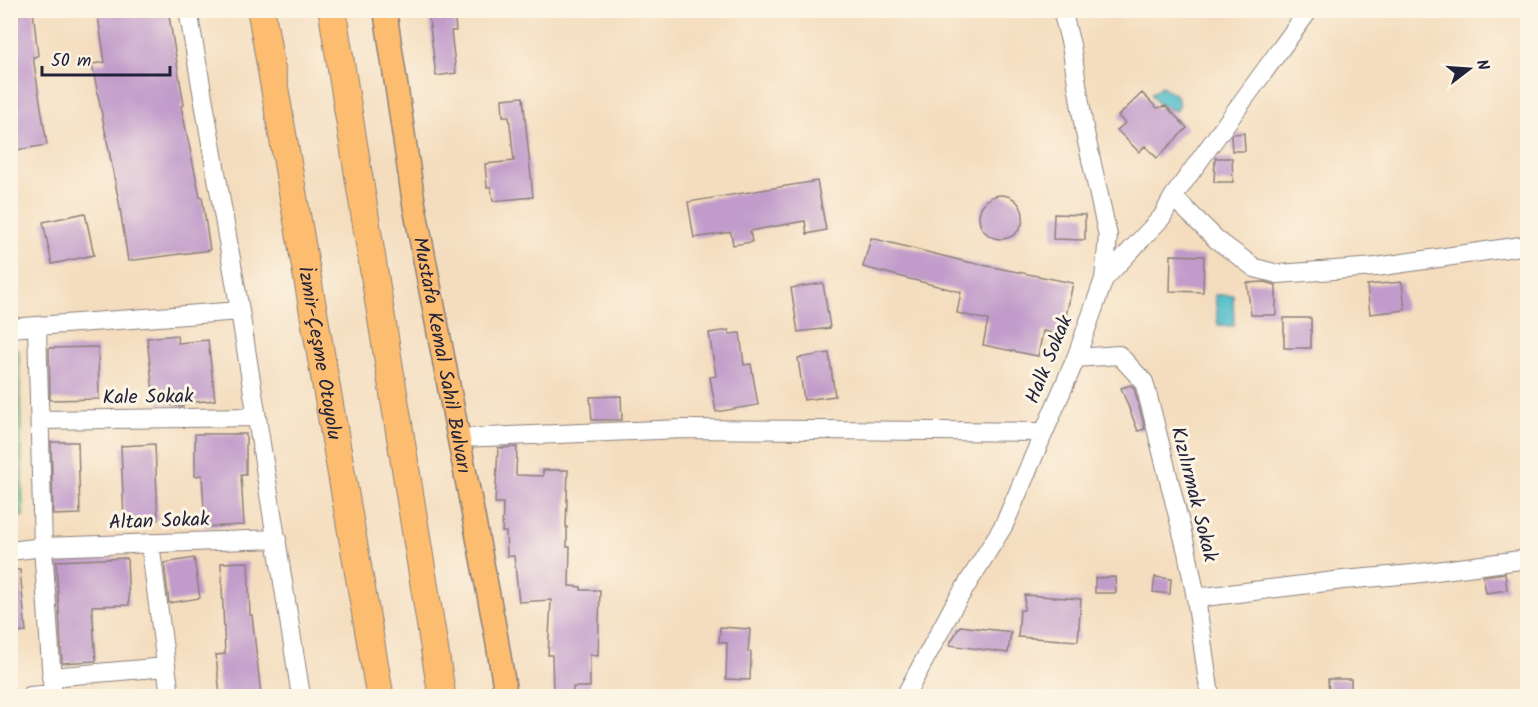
<svg xmlns="http://www.w3.org/2000/svg" width="1538" height="707" font-family="Kalam,sans-serif">
<style>
.green{fill:#75cf95;stroke:#4c7868;stroke-width:1.5}
.water{fill:#50bdc9;stroke:#397082;stroke-width:1.5}
.building{fill:#c19bca}
.lines{fill:none;stroke-linecap:round;stroke-linejoin:round}
.minor-casing{stroke:#8b807c;stroke-width:20}
.major-casing{stroke:#8b807c;stroke-width:25}
.highway-casing{stroke:#8b807c;stroke-width:29}
.minor{stroke:#fff;stroke-width:18}
.major{stroke:#fcbd6f;stroke-width:22}
.highway{stroke:#fcbd6f;stroke-width:27}
.labels{text-anchor:middle;stroke-width:6;stroke-linejoin:round;paint-order:stroke}
.street-label{font-size:20px;fill:#22223b;stroke:#fcf5e5}
</style>
<rect width="100%" height="100%" fill="#fcf5e5"/>
<filter id="ink" filterUnits="userSpaceOnUse"><feTurbulence type="fractalNoise" baseFrequency=".0167" numOctaves="2"/><feDisplacementMap in="SourceGraphic" scale="12" xChannelSelector="R" yChannelSelector="G"/><feConvolveMatrix kernelMatrix="1 2 1 2 8 2 1 2 1" color-interpolation-filters="sRGB"/></filter>
<filter id="wash" filterUnits="userSpaceOnUse"><feTurbulence type="fractalNoise" baseFrequency=".008" numOctaves="4" result="noise"/><feDisplacementMap in="SourceGraphic" scale="24" xChannelSelector="R" yChannelSelector="G"/><feGaussianBlur stdDeviation="1.35" result="paint"/><feColorMatrix in="noise" values="0 0 0 0 0 0 0 0 0 0 0 0 0 0 0 0 0 1.4 0 .05"/><feComposite in="paint" operator="in"/></filter>
<g filter="url(#wash)">
<rect width="100%" height="100%" fill="#f4ddbe"/>
<path class="green" d="M11,344L19,351L23,516L11,518Z"/>
<path class="water" d="M1162,86L1177,96L1179,106L1176,111L1158,104L1151,94Z
M1215,295H1233L1234,326L1218,325Z"/>
<g id="blocks">
<path class="building" d="M10,10H33L38,56L33,57L47,145L10,151Z
M97,10H168L184,105L181,106L200,197H202L210,250L128,261L119,202L92,64L105,62Z
M428,10H454L456,31H451L456,73L436,76Z
M1142,93L1157,108L1166,106L1187,128L1157,158L1145,146L1139,152L1117,130L1125,123L1118,116Z
M523,97L533,197L493,201L491,187H487L485,164L514,161L509,116H503L502,99Z
M1244,133L1245,151H1232L1231,136L1233,134Z
M1215,158H1232L1233,182H1214Z
M817,181L826,230L807,234L805,221L750,231L752,242L733,245L731,232L694,238L688,202Z
M979 217a22 22 0 1 1 44 0a22 22 0 1 1-44 0Z
M85,213L94,255L52,264L43,222Z
M1054,214L1085,215V240L1053,239Z
M871,238L963,261L1073,283L1062,335L1043,331L1038,356L983,345L988,320L957,313L961,292L863,267Z
M1171,255L1204,256L1203,292L1170,291Z
M1265,282L1276,285V315H1251L1247,283Z
M1402,282L1405,310L1370,314L1367,285Z
M823,283L830,328L798,332L791,288Z
M1284,318H1311V348H1284Z
M729,330V334L740,333L744,365L751,364L758,405L716,412L710,377L716,376L709,333Z
M177,335L178,343L208,340L215,400L186,403L182,407L154,401L147,338Z
M98,347L99,399L50,400L49,348Z
M829,353L835,396L804,400L798,358Z
M1131,385L1134,388L1145,429L1138,431L1121,388Z
M621,396L622,420H592L590,397Z
M195,434H246V475H241L244,525L205,527L202,475L195,476Z
M51,442H78L80,514L53,515Z
M155,444L158,520L124,521L121,446Z
M517,447L516,475L543,476V470H568L566,527H567V547H570L569,586L581,587V590H600L598,656L590,655V687H573V692H553L552,655H548L551,600L519,602L514,556H507L506,532H502L503,503H495L498,448Z
M127,558L129,605L92,606L96,661L62,663L56,561Z
M194,558L200,598L169,603L164,563Z
M248,562L250,615H252L261,695L220,696L216,655L225,654L221,563Z
M10,570H20L26,632L10,633Z
M1505,573L1507,590L1486,593L1483,576Z
M1115,577L1116,593H1095V578Z
M1155,577L1171,579L1170,594L1153,592Z
M1025,595L1081,599L1078,641L1018,637L1020,610H1024Z
M960,626L1011,632L1008,653L949,645Z
M720,627L750,629L748,652H751L750,680L726,679L727,643L719,642Z
M1328,679H1351V695H1329Z"/>
</g>
</g>
<g filter="url(#ink)">
<use href="#blocks" fill-opacity="0" stroke="#8b807c" stroke-width="1.5"/>
<g class="lines">
<g class="minor-casing">
<path id="minor" d="M188,10L240,311L301,696
M1173,197L1217,240L1255,268L1278,274L1376,267L1528,245
M1104,279L1162,217L1173,197L1204,154L1309,10
M37,326L43,547L53,696
M10,328L240,311
M1076,358L1119,355L1144,382L1152,412L1187,552L1196,598L1210,696
M40,420L256,417
M459,438L683,429L1043,432
M150,543L170,696
M10,551L43,547L277,539
M1196,598L1343,580L1413,574L1528,559
M51,677L166,667
M30,696L53,694
M905,696L953,607L1004,525L1076,358L1104,279L1108,236L1084,128L1071,45L1062,10"/>
</g>
<g class="major-casing">
<g id="major">
<path id="s1" d="M385,10L414,204L495,629L506,696"/>
</g>
</g>
<g class="highway-casing">
<g id="highway">
<path id="s2" d="M261,10L380,696"/>
<path d="M332,10L442,696"/>
</g>
</g>
<use href="#minor" class="minor"/>
<use href="#major" class="major"/>
<use href="#highway" class="highway"/>
</g>
</g>
<g class="labels">
<g class="street-label">
<text dy="7" stroke="none"><textPath href="#s2" startOffset="348">İzmir-Çeşme Otoyolu</textPath></text>
<text dy="7" stroke="none"><textPath href="#s1" startOffset="350">Mustafa Kemal Sahil Bulvarı</textPath></text>
<text transform="translate(1048 359) rotate(-68)" y="7">Halk Sokak</text>
<text transform="translate(148 396) rotate(-1)" y="7">Kale Sokak</text>
<text transform="translate(1195 494) rotate(76)" y="7">Kızılırmak Sokak</text>
<text transform="translate(159 520) rotate(-2)" y="7">Altan Sokak</text>
</g>
</g>
<rect width="1538" height="707" fill="none" stroke="#fcf5e5" stroke-width="36"/>
<g transform="translate(1469 69) rotate(73)" stroke="#fcf5e5" stroke-width="4.5" paint-order="stroke">
<path d="M0-4.5L10 22L0 15L-10 22Z" fill="#22223b"/>
<text y="-9" font-size="16" font-weight="bold" text-anchor="middle" fill="#22223b">N</text>
</g>
<path d="M42 66v9h128v-9" fill="none" stroke="#22223b" stroke-width="3"/>
<text x="51" y="66" font-size="18" fill="#22223b" stroke="#fcf5e5" stroke-width="4.5" paint-order="stroke">50 m</text>
</svg>
